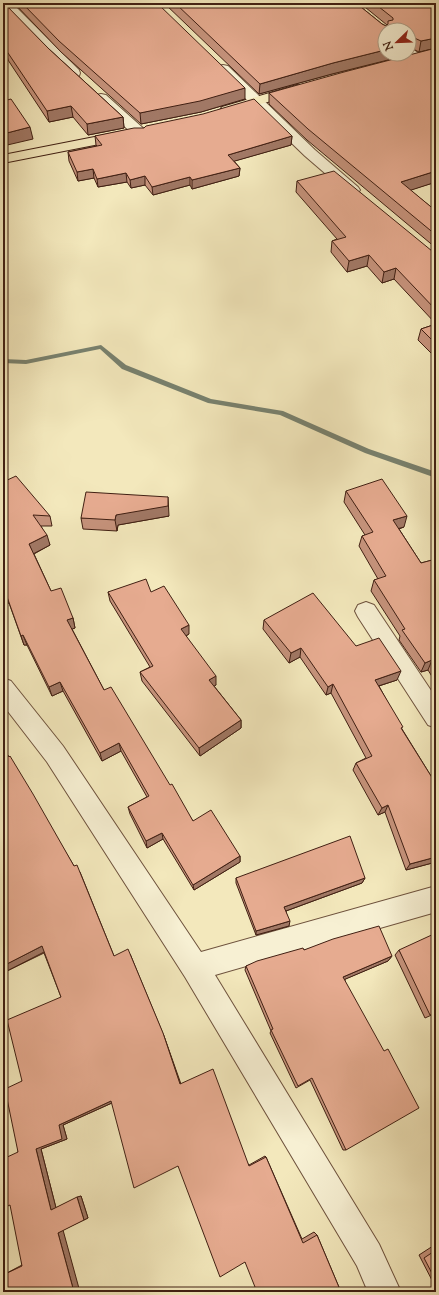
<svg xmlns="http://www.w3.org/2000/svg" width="439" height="1295" font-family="'Sorts Mill Goudy',serif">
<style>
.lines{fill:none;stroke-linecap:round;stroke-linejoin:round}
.stream{fill:#78816e;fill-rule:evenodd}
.minor-casing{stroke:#6e523d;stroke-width:2}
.major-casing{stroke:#412013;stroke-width:2}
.minor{fill:#f7f0d3;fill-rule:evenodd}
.major{fill:#f3e8bc;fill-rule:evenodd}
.wall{fill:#c6937c;stroke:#412013}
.shaded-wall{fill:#a17865;stroke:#412013}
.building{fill:#e6ab90;stroke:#412013}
</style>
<rect width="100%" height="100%" fill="#f3e8bc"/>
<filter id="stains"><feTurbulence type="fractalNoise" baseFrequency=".005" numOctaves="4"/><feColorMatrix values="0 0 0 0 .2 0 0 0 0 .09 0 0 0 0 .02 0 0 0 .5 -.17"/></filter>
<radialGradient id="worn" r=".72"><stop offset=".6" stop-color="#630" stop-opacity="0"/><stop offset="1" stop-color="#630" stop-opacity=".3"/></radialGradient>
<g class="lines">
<path class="stream" d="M101,345L126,365L211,399L283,411L369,449L436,472V478L365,453L280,415L208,403L122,369L100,349L26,364L3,363V359L26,360Z"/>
<g class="minor-casing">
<path id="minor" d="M3,3H12L79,70L80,73L79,76H69L3,8Z
M409,48C415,50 419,53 422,58L420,61H412L405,55L409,54Z
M223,65L228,66L315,150L358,187L360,190L358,193L353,194L348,193L305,156L218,72L217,69L218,66Z
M101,94L106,95L144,129L146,132L144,135L139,136L134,135L96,101L94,98L96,95Z
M366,602L374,605L436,698V728L428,725L358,617L355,611L358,605Z
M3,678L11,681L63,746L201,952L436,886V912L215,975L379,1244L401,1292H368L357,1266L185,977L47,762L3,705Z"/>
</g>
<g class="major-casing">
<path id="major" d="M297,85L302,86L304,89L302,92L227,114L222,113L220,110L222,107Z
M125,131L130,132L132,135L130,138L3,163V155Z"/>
</g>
<use href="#minor" class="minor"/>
<use href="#major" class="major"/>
</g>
<path class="wall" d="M3,3L49,49L123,117L124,128L88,135L73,117L49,122L8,60L3,62Z
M14,3H157L245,99L201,112L141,124L61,52Z
M164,3H356L382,24L386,26L387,25L360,3H436V48L419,52L409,47V30L385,54H406L404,56L332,74L259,94Z
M269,93L436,182L410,190L436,211V248L307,140L269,104Z
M95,136H292L291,145L234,161L240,168L239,176L192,189L190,185L153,195L145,185L131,188L127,182L98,187L94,178L78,181L69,161L68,152L97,146L96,145Z
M297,181L432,251L436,252V358L418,340L421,329L436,324L394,279L382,283L367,266L347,272L331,252L332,241L337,239L296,192Z
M3,482L50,516L52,526H41L50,545L34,554L51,591L73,618L75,628L72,629L104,690L193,821L240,856V862L194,890L163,839L147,848L130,814L128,807L147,797L121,751L102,761L63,691L52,696L27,645H24L9,603Z
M346,491L404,527L399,529L421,563L436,559V683L428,670L421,672L399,640L400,636L371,591L374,580L378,579L359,546L362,536L365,535L344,502Z
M169,516L118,525L117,531L83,529L81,518Z
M108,592H151L189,634L186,636L216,685L214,686L241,720V728L200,756L142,681L140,672L150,667L110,601Z
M264,620L356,646L397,680L379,686L402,729L436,784V862L406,870L385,812L378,815L353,770L356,763L366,758L331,693L326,695L300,657L289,663L263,629Z
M3,747L74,866L80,872L114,956L164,1036L181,1084L249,1165L265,1156L266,1157L302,1239L314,1232L317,1235L341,1292L245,1262L178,1166L112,1103L63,1125L67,1139L41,1149L56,1208L81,1196L88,1218L63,1230L3,1292V1275L22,1265L18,1152L22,1081L61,997L44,953L3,973Z
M236,878H365L362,883L286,911L289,926L256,935L236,883Z
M304,950L392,956L388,961L345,979L346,1150H343L310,1080L296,1088L270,1033L271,1031L245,970L246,966Z
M399,950L436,1013L425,1018L395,955Z
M436,1244V1288L419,1255Z"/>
<path class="shaded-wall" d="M436,38V48L419,52L421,41Z
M3,50H6L8,60L3,62Z
M385,50V54H406L404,56L332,74L259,94L260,84L333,63Z
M245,88V99L201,112L141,124L140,113Z
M71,106L73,117L49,122L47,111Z
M123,117L124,128L88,135L87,124Z
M30,127L33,139L3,146V134Z
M292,136L291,145L228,163V155Z
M240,168L239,176L192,189V180Z
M93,169L94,178L78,181L77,172Z
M436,171V182L399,194L401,182Z
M126,173L127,182L98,187L97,179Z
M145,176V185L131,188L130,180Z
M190,177V185L153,195L152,187Z
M369,255L367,266L347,272L349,261Z
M396,268L394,279L382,283L384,272Z
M168,497L169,516L118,525L117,531L115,520L116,515Z
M407,516L404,527L390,531L393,520Z
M47,535L50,545L33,554L29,544Z
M6,594L9,603L3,606V595Z
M73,618L75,628L70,630L67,620Z
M189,625V634L182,638L181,629Z
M23,635L27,645H24L21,636Z
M301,648L300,657L289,663L291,653Z
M432,660L428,670L421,672L425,663Z
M401,671L397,680L372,688L375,680Z
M216,676V685L209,689V680Z
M60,682L63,691L52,696L49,687Z
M333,684L331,693L326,695L328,687Z
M241,720V728L200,756L199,748Z
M119,743L121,751L102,761L100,753Z
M388,805L385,812L378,815L382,808Z
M162,833L163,839L147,848L146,841Z
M240,856V862L194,890L193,885Z
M436,857V862L406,870L410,864Z
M365,878L362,883L283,912L284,907Z
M290,921L289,926L256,935V931Z
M42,946L46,951L3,973V966Z
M130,954L164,1036L181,1086L180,1084Z
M392,956L388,961L341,981L343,977Z
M3,1007L5,1012L3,1013Z
M111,1101L114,1102L63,1125L67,1139L41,1149L56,1208L51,1210L36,1149L59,1125Z
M81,1196L88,1218L84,1220L77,1197Z
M63,1230L80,1292H74L58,1233Z"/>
<path class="building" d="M3,3H4L49,49L123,117L87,124L71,106L47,111L6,50H3Z
M22,3H157L245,88L200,101L140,113L59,41Z
M175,3H356L382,24L386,26L388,24V21L393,20V18L374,3H436V38L421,41L410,36L409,42V30H385V50L333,63L260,84Z
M436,48V171L401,182L436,211V235L308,129L269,93L344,72Z
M11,99L30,127L3,134V101Z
M254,99L292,136L228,155L240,168L192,180L190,177L152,187L145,176L130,180L126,173L97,179L93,169L77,172L68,152L102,145L95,136L134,128H144L146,126L203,114Z
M334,171L432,251L436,252V310L396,268L384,272L369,255L349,261L332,241L346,237L297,181Z
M436,324V344L421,329Z
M16,476L50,516L33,515L47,535L29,544L51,591L61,588L73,618L67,620L104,690L111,687L170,785L172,784L193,821L211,810L240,856L193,885L162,833L146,841L128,807L149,796L119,743L100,753L60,682L49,687L23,635L21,636L6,594L3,595V482Z
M382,479L407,516L393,520L421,563L436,559V666L432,660L425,663L402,630L405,629L374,580L386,576L362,536L373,532L346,491Z
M86,492L168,497V506L116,515L115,520L81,518Z
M146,579L151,592L164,586L189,625L181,629L216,676L209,680L241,720L199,748L140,672L153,666L108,592Z
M313,593L356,646L379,638L401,671L375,680L403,727L401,728L436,784V857L410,864L388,805L382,808L356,763L372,756L333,684L328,687L301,648L291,653L264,620Z
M3,747L9,757L10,756L33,794L74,866L77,865L114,956L128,949L163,1033L180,1084L213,1069L249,1166L266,1157L303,1243L317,1235L341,1292H257L245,1262L220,1277L178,1166L134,1188L111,1101L59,1125L62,1139L36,1149L51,1210L77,1197L84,1220L58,1233L74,1292H3V1275L22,1266L10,1205L3,1208V1159L18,1152L5,1089L22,1081L7,1020L61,997L42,946L3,966Z
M350,836L365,878L284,907L290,921L256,931L236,878Z
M379,926L392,956L343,977L384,1051L388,1049L419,1108L346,1150L312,1078L298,1086L271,1030L273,1029L246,966L257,961L303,948L304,950L333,939Z
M436,933V1012L430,1015L399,950Z
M436,1250V1281L424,1258Z"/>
<rect width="439" height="1295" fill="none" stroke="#f3e8bc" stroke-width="16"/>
<rect x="4" y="4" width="431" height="1287" fill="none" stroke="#412013" stroke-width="2"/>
<rect x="8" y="8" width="423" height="1279" fill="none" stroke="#412013"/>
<g transform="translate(397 42) rotate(247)"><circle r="19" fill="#f7f0d3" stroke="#ae9d86"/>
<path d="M0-3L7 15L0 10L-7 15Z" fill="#8f2418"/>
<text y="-6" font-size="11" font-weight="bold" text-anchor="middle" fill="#412013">N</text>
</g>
<rect width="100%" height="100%" filter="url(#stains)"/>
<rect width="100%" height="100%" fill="url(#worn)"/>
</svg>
